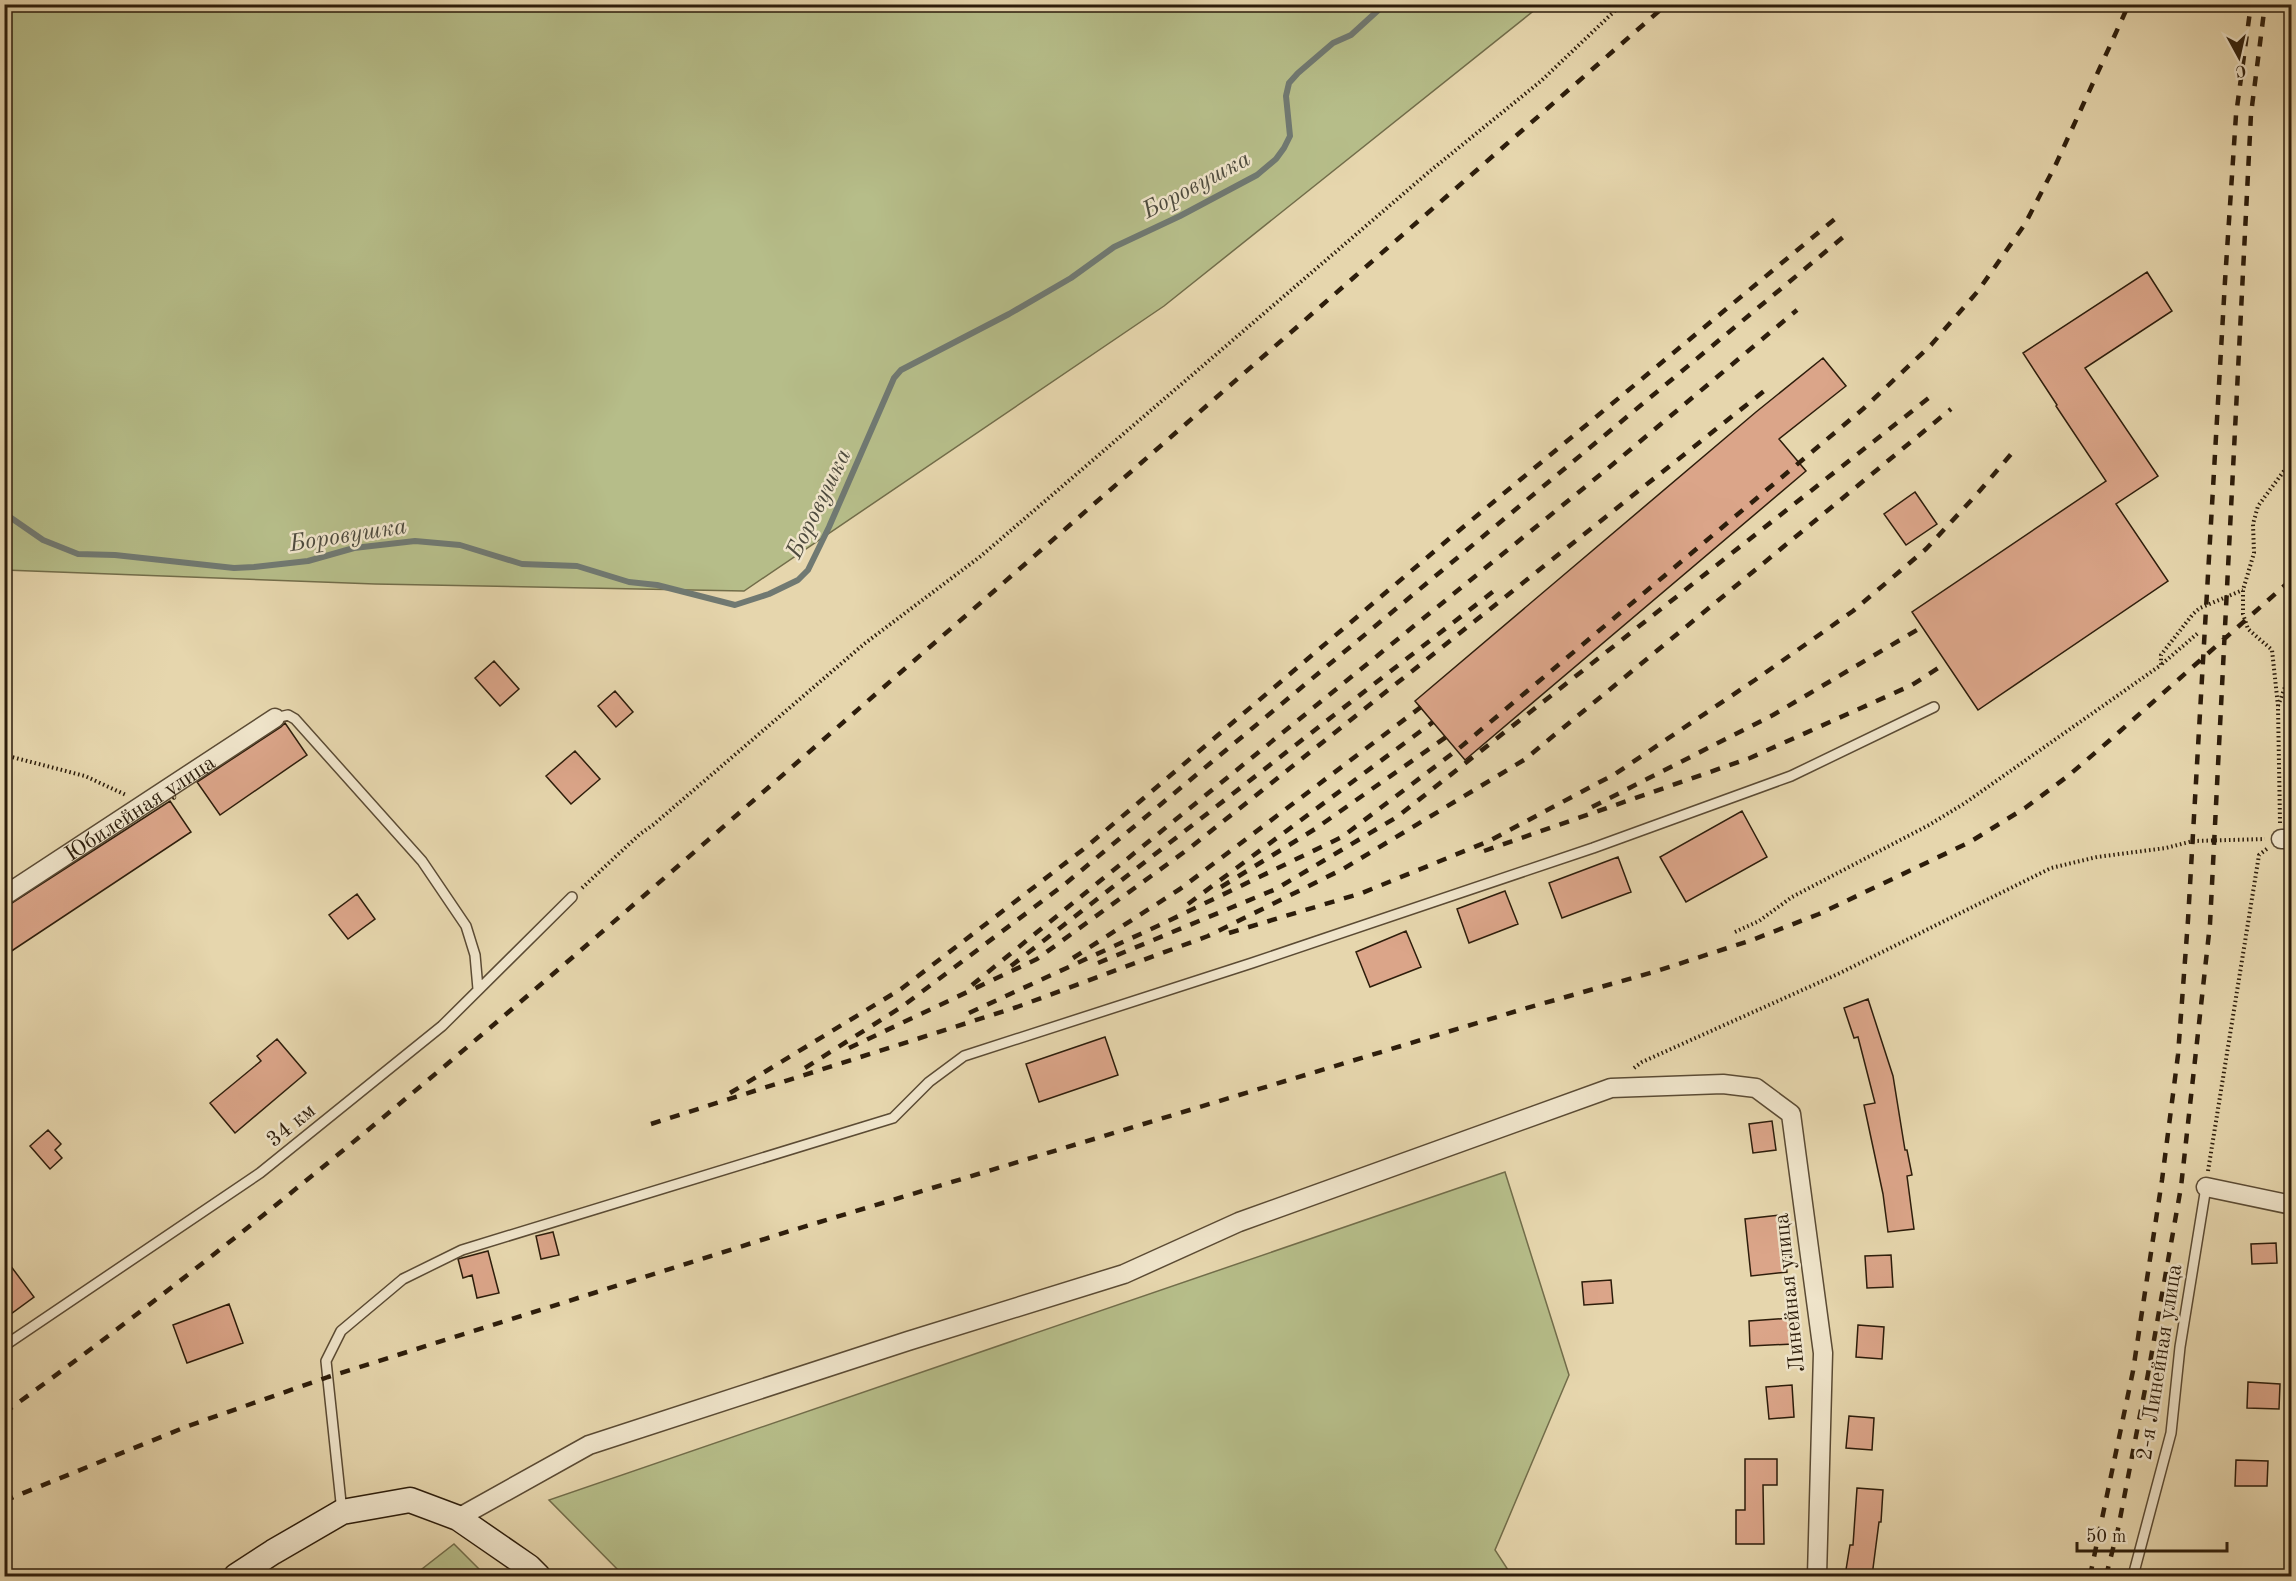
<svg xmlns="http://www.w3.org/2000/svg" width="2296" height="1581" font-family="'Old Standard TT',serif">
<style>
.green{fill:#b6bd89;stroke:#726d4a;stroke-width:1.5}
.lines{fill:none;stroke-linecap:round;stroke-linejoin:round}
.stream{stroke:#707972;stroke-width:6}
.building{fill:#dba589;stroke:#2d1d0b;stroke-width:1.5}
.lane-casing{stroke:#5b4b34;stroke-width:12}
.street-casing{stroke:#5b4b34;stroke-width:21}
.secondary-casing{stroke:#2d1d0b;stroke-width:27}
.path{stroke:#2d1d0b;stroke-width:4;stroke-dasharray:1.5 3;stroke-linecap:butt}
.lane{stroke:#efe4ca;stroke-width:9}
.street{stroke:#efe4ca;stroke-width:18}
.secondary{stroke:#efe4ca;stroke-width:24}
.rail{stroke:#2d1d0b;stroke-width:4.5;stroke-dasharray:10 10;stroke-linecap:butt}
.labels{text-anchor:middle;stroke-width:5;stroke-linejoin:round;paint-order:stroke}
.street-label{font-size:22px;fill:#2d1d0b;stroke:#efe4ca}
.water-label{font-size:24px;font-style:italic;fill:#4e4b3e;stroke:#efe4ca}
</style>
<rect width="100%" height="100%" fill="#e6d6ad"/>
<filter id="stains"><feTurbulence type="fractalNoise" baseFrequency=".00333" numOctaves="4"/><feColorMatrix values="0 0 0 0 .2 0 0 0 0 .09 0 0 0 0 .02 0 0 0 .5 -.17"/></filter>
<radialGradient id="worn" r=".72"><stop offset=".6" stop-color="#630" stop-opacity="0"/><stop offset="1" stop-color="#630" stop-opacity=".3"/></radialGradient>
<path class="green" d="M5,4H1541V5L1164,306L744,591L375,584L5,570Z
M1505,1172L1569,1375L1495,1550L1512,1576H624L549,1500Z
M454,1544L486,1576H413Z"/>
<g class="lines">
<path class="stream" d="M4,513L43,540L78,554L115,555L234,568L254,567L308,561L354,548L415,541L460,545L522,564L577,566L629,582L657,585L735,605L769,594L798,580L808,570L829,527L894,378L901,370L1009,314L1071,278L1114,247L1180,216L1257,175L1276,159L1284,148L1290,136L1286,96L1289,83L1298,73L1333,43L1351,35L1385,4"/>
</g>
<path class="building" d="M2147,272L2172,311L2085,368L2158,476L2116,504L2168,581L1978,710L1912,612L2106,481L2056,406L2057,405L2023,353Z
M1823,358L1846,386L1779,439L1806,471L1465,760L1415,701L1756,412Z
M1915,492L1937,524L1906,545L1884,514Z
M494,661L519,689L500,706L475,678Z
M615,691L633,712L616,727L598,706Z
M285,723L307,755L220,815L197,782L281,727Z
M575,751L600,779L571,804L546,776Z
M170,801L191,832L4,956V908Z
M1742,811L1767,857L1686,902L1660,857Z
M1618,857L1631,892L1562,918L1549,883Z
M1505,891L1518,924L1469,943L1457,909Z
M357,894L375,919L348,939L329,915Z
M1406,931L1421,967L1370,987L1356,952Z
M1868,999L1893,1076L1905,1150H1907L1912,1175L1907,1176L1914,1229L1888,1232L1883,1194L1864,1105L1875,1103L1858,1037L1854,1038L1844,1008Z
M1105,1037L1118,1075L1039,1102L1026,1064Z
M277,1039L306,1073L235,1133L210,1103L261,1061L257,1056Z
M1772,1121L1776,1150L1753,1153L1749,1124Z
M48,1130L61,1144L55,1150L62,1158L50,1169L30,1146Z
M1780,1215L1787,1272L1751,1276L1745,1219Z
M553,1232L559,1255L541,1259L536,1236Z
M2276,1243L2277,1263L2252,1264L2251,1244Z
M488,1251L499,1293L477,1298L472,1275L463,1278L458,1259Z
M1891,1255L1893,1287L1867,1288L1865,1256Z
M4,1257L34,1297L4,1319Z
M1611,1280L1613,1303L1584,1305L1582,1282Z
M229,1304L243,1343L187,1363L173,1325Z
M1791,1318L1793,1344L1750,1346L1749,1321Z
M1858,1325L1884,1327L1882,1359L1856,1357Z
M2248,1382L2280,1384L2279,1409L2247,1408Z
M1792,1385L1794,1417L1769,1419L1766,1387Z
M1849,1416L1874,1418L1872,1450L1846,1448Z
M1745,1459H1777V1485H1763L1764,1544H1736V1510H1745Z
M2236,1460L2268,1461L2267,1486H2235Z
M1857,1488L1883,1490L1881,1522H1879L1872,1576H1845L1850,1545H1853Z"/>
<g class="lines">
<g class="lane-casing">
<path id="lane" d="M275,718L288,715L295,719L422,861L466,926L475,955L478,989
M4,1346L260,1173L442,1026L572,897
M342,1512L326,1361L341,1331L403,1279L462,1250L893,1118L929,1082L964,1056L1252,963L1593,848L1791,776L1934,707
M2133,1576L2171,1433L2180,1347L2206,1187"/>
</g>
<g class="street-casing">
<g id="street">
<path d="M2281,839H2292"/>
<path id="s1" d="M4,896L275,718"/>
<path d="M2206,1187L2292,1205"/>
<path d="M458,1518L589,1445L908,1341L1124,1274L1239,1222L1611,1088L1723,1084L1756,1088L1791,1114L1823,1353L1817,1576"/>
</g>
</g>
<g class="secondary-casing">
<path id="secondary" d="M236,1576L273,1552L342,1512L410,1500L458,1518L529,1567L538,1576"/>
</g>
<path class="path" d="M2162,664L2198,633
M2278,706L2272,650L2248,629L2243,614V590L2254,553L2253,524L2258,506L2292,460
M4,755L85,776L126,795
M2280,823L2278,706L2292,668
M582,888L640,834L653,825L864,644L981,556L1430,171L1541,81L1622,4
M1735,932L1759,921L1792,897L1929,825L1965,803L2161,665V655L2164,651L2193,614L2200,608L2243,590
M1634,1068L1642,1062L1838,974L2051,868L2097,857L2166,848L2193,841L2265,839
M2208,1171L2259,855L2268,848"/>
<use href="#lane" class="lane"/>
<use href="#street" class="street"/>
<use href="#secondary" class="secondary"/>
<path class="rail" d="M1592,807L1773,715L1922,627
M1484,851L1750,758L1912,685L1946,663
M1221,887L1315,829L1446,737
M1188,904L1433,722
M1229,933L1362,893L1489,841L1615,774L1755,680L1853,611L1926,549L1977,494L2012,453
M1073,958L1180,889L1421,707
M1098,963L1276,889L1397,817L1930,397
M1011,966L1499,587
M972,985L1606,470L1797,310
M969,1013L1162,924L1342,837L1457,750L1863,409L1931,345L1978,291L2025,224L2056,164L2129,4
M849,1048L1037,959L1191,847L1769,387
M805,1068L903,1006L1065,884L1848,233
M730,1093L901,989L1085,848L1450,538L1836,218
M651,1124L1017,1007L1208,936L1343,869L1524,760L1951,409
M4,1413C289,1207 552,976 816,746C1100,499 1383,252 1667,4
M4,1501L188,1426L328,1377L790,1231L1520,1010L1657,971L1752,940L1819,914L1970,842L2025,808L2068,776L2110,740L2292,579
M2090,1576L2133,1371L2162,1180L2178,1055L2188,920L2225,281L2236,115L2251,4
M2106,1576L2118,1529L2148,1374L2181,1187L2210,924L2251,114L2265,4"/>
</g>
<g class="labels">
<g class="street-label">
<text dy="8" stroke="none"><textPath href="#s1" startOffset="162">Юбилейная улица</textPath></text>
<text transform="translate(290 1124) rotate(-39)" y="8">34 км</text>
<text transform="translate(1788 1293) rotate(-96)" y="8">Линейная улица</text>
<text transform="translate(2158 1362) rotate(-81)" y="8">2-я Линейная улица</text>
</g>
<g class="water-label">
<text transform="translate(1196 184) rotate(-28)" y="8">Боровушка</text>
<text transform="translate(818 503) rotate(-64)" y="8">Боровушка</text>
<text transform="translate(348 534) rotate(-9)" y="8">Боровушка</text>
</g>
</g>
<rect width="2296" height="1581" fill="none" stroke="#e6d6ad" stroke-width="24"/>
<rect x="6" y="6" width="2284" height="1569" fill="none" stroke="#2d1d0b" stroke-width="3"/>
<rect x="12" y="12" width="2272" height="1557" fill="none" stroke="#2d1d0b" stroke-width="1.5"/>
<g transform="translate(2239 57) rotate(172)" stroke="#efe4ca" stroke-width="4.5" paint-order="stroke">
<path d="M0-4.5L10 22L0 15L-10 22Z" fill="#2d1d0b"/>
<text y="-9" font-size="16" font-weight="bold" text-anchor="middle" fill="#2d1d0b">С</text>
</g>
<path d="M2077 1542v9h150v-9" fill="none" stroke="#2d1d0b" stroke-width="3"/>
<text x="2086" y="1542" font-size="18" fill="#2d1d0b" stroke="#efe4ca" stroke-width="4.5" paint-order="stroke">50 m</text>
<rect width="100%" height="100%" filter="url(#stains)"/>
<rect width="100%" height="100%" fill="url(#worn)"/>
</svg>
